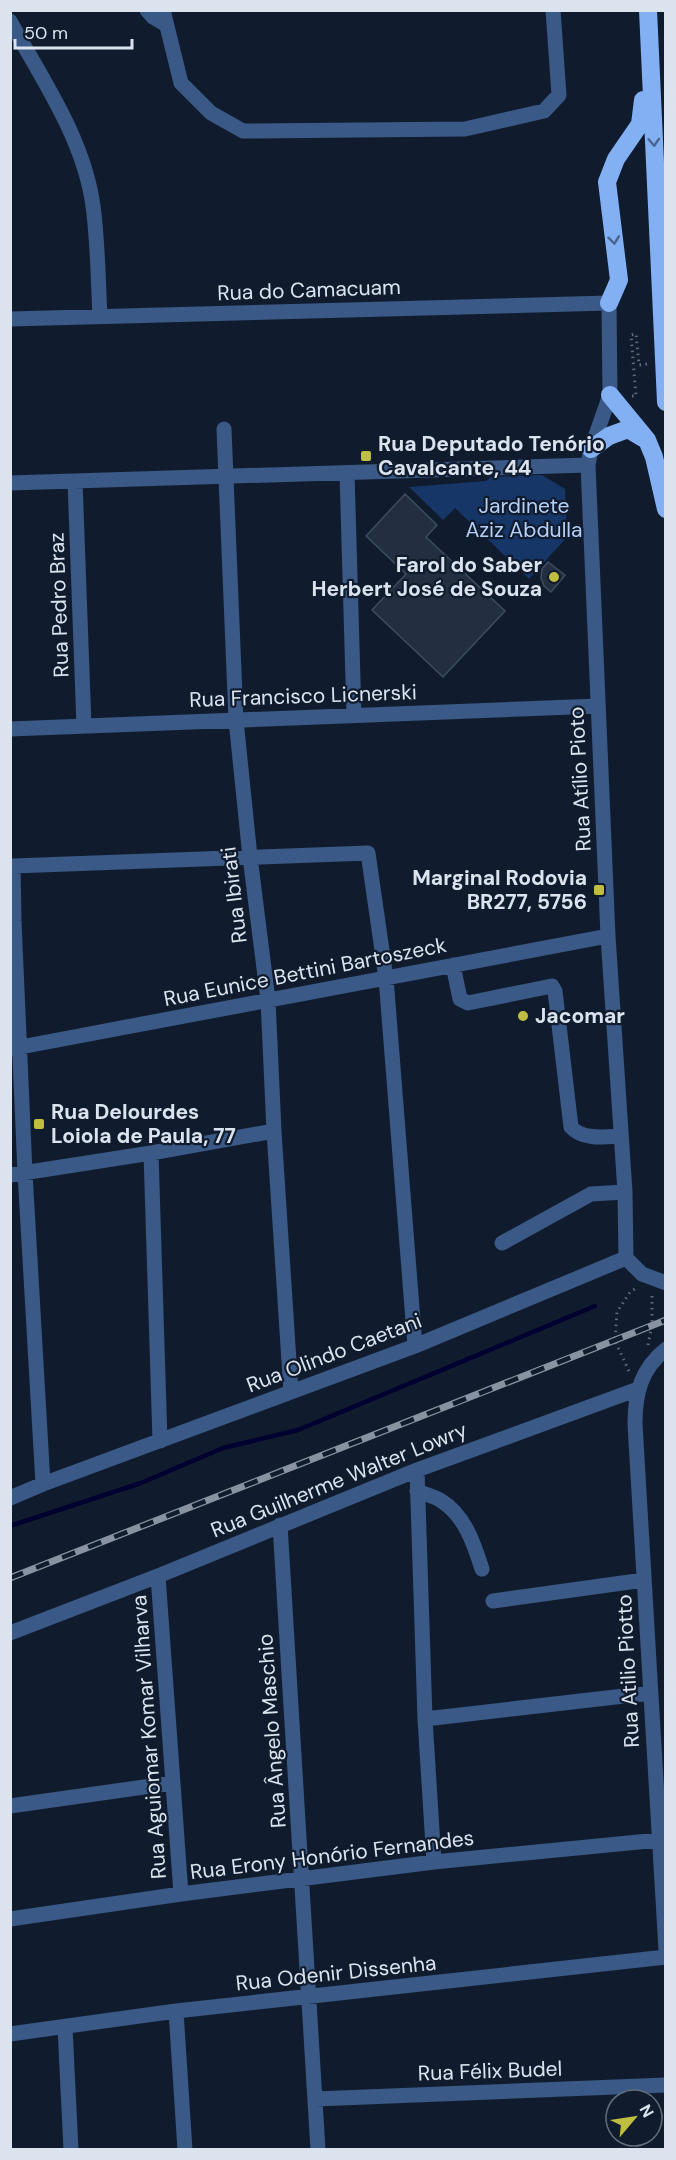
<svg xmlns="http://www.w3.org/2000/svg" width="676" height="2160" font-family="'DM Sans',sans-serif">
<style>
.green{fill:#153666}
.lines{fill:none;stroke-linecap:round;stroke-linejoin:round}
.stream{stroke:#000130;stroke-width:4.5}
.building{fill:#232f41;stroke:#3f4c60;stroke-width:1.5}
.path{stroke:#616b7a;stroke-width:3;stroke-dasharray:1.5 4.5;stroke-linecap:butt}
.minor{stroke:#3a5986;stroke-width:15}
.highway{stroke:#82b0f3;stroke-width:18}
.rail-casing{stroke:#8992a0;stroke-width:7}
.rail{stroke:#101c2d;stroke-width:4.5;stroke-dasharray:14;stroke-linecap:butt}
.oneway{stroke:#496690}
.poi-dot{fill:#c0be40;stroke:#101c2d;stroke-width:2}
.labels{text-anchor:middle;stroke-width:4.5;stroke-linejoin:round;paint-order:stroke}
.street-label{font-size:21px;fill:#dbe3ef;stroke:#101c2d}
.poi-label{font-size:21px;font-weight:bold;fill:#dbe3ef;stroke:#101c2d;text-anchor:start}
.park-label{font-size:21px;fill:#b6d0f7;stroke:#101c2d}
</style>
<rect width="100%" height="100%" fill="#101c2d"/>
<path class="green" d="M542,475L565,489L567,537L529,579L455,508L443,520L409,487L486,481L491,477Z"/>
<g class="lines">
<path class="stream" d="M10,1526L141,1483L223,1448L298,1430L595,1306"/>
</g>
<path class="building" d="M405,494L437,525L426,537L505,611L443,677L372,610L406,574L366,536Z
M548,562L565,575L551,592L544,586L541,578L542,569Z"/>
<g class="lines">
<path class="path" d="M632,396H636L631,335L636,334L639,365L648,364
M648,1345L652,1325V1292
M629,1371L615,1341L617,1312L630,1292L638,1287"/>
<path class="minor" d="M147,10L153,17L165,24
M163,10L181,83L211,113L243,131L465,129L544,111L559,95L553,10
M10,21C42,79 84,139 93,206C98,242 98,280 100,317
M10,319L609,303L610,395L591,449L588,465L608,936L625,1192L626,1258
M224,429L236,720L250,857L268,1000L274,1131L291,1392
M347,473L354,715
M75,481L84,726
M10,483L588,465
M10,729L598,706
M453,965L460,999L468,1003L552,986L555,991L571,1127C582,1140 605,1137 621,1136
M10,1049L608,936
M151,1153L160,1441
M10,1175L151,1153L274,1131
M502,1243L591,1194L625,1192
M626,1258L642,1274L666,1283
M666,1349C641,1369 635,1393 635,1424L666,1950
M417,1470L425,1719L434,1862
M43,1484L25,1173L14,921L13,866L368,853L386,978L415,1346
M417,1491C425,1494 433,1496 440,1500C465,1515 474,1544 482,1569
M10,1498L43,1484L415,1346L626,1258
M280,1525L318,2150
M158,1576L181,1894
M493,1601L644,1580
M10,1633L158,1576L417,1470L638,1389
M425,1719L650,1693
M10,1806L172,1783
M10,1919L181,1894L434,1862L659,1840
M176,2011L185,2150
M65,2027L71,2150
M10,2034L176,2011L666,1957
M315,2099L666,2085"/>
<path class="highway" d="M648,10L666,402
M609,303L619,280L607,182L616,159L640,124L643,100
M610,395L647,440L654,457L666,509
M591,449L609,436L628,429L643,438"/>
<g class="rail-casing">
<path id="rail" d="M10,1578L666,1320"/>
</g>
<use href="#rail" class="rail"/>
</g>
<defs><path id="oneway-chevron" d="M-2-3.5L2.5 0L-2 3.5" fill="none" stroke-width="1.6" stroke-linecap="round" stroke-linejoin="round" transform="scale(1.5)"/></defs>
<g class="oneway">
<use href="#oneway-chevron" transform="translate(654 142) rotate(87)"/>
<use href="#oneway-chevron" transform="translate(614 240) rotate(83)"/>
</g>
<g class="poi-dot">
<rect x="360" y="450" width="12" height="12" rx="3"/>
<circle cx="554" cy="577" r="6"/>
<rect x="593" y="884" width="12" height="12" rx="3"/>
<circle cx="523" cy="1016" r="6"/>
<rect x="33" y="1118" width="12" height="12" rx="3"/>
</g>
<g class="labels">
<g class="street-label">
<text transform="translate(309 290) rotate(-2)" y="7">Rua do Camacuam</text>
<text transform="translate(59 605) rotate(-92)" y="7">Rua Pedro Braz</text>
<text transform="translate(303 696) rotate(-2)" y="7">Rua Francisco Licnerski</text>
<text transform="translate(580 779) rotate(-93)" y="7">Rua Atílio Pioto</text>
<text transform="translate(234 895) rotate(-97)" y="7">Rua Ibirati</text>
<text transform="translate(305 972) rotate(-11)" y="7">Rua Eunice Bettini Bartoszeck</text>
<text transform="translate(334 1353) rotate(-21)" y="7">Rua Olindo Caetani</text>
<text transform="translate(339 1480) rotate(-22)" y="7">Rua Guilherme Walter Lowry</text>
<text transform="translate(628 1671) rotate(-93)" y="7">Rua Atilio Piotto</text>
<text transform="translate(272 1731) rotate(-94)" y="7">Rua Ângelo Maschio</text>
<text transform="translate(149 1737) rotate(-94)" y="7">Rua Aguiomar Komar Vilharva</text>
<text transform="translate(332 1855) rotate(-7)" y="7">Rua Erony Honório Fernandes</text>
<text transform="translate(336 1973) rotate(-6)" y="7">Rua Odenir Dissenha</text>
<text transform="translate(490 2071) rotate(-2)" y="7">Rua Félix Budel</text>
</g>
<g class="poi-label">
<text x="378" y="451">Rua Deputado Tenório<tspan x="378" dy="24">Cavalcante, 44</tspan></text>
<text x="542" y="572" text-anchor="end">Farol do Saber<tspan x="542" dy="24">Herbert José de Souza</tspan></text>
<text x="587" y="885" text-anchor="end">Marginal Rodovia<tspan x="587" dy="24">BR277, 5756</tspan></text>
<text x="535" y="1023">Jacomar</text>
<text x="51" y="1119">Rua Delourdes<tspan x="51" dy="24">Loiola de Paula, 77</tspan></text>
</g>
<g class="park-label">
<text x="524" y="513">Jardinete<tspan x="524" dy="24">Aziz Abdulla</tspan></text>
</g>
</g>
<rect width="676" height="2160" fill="none" stroke="#dbe3ef" stroke-width="24"/>
<g transform="translate(634 2118) rotate(61)"><circle r="28" fill="#101c2d" stroke="#616c7b" stroke-width="1.5"/>
<path d="M0-4.5L10 22L0 15L-10 22Z" fill="#c0be40"/>
<text y="-9" font-size="16" font-weight="bold" text-anchor="middle" fill="#dbe3ef">N</text>
</g>
<path d="M15 39v9h117v-9" fill="none" stroke="#dbe3ef" stroke-width="3"/>
<text x="24" y="39" font-size="18" fill="#dbe3ef" stroke="#101c2d" stroke-width="4.5" paint-order="stroke">50 m</text>
</svg>
